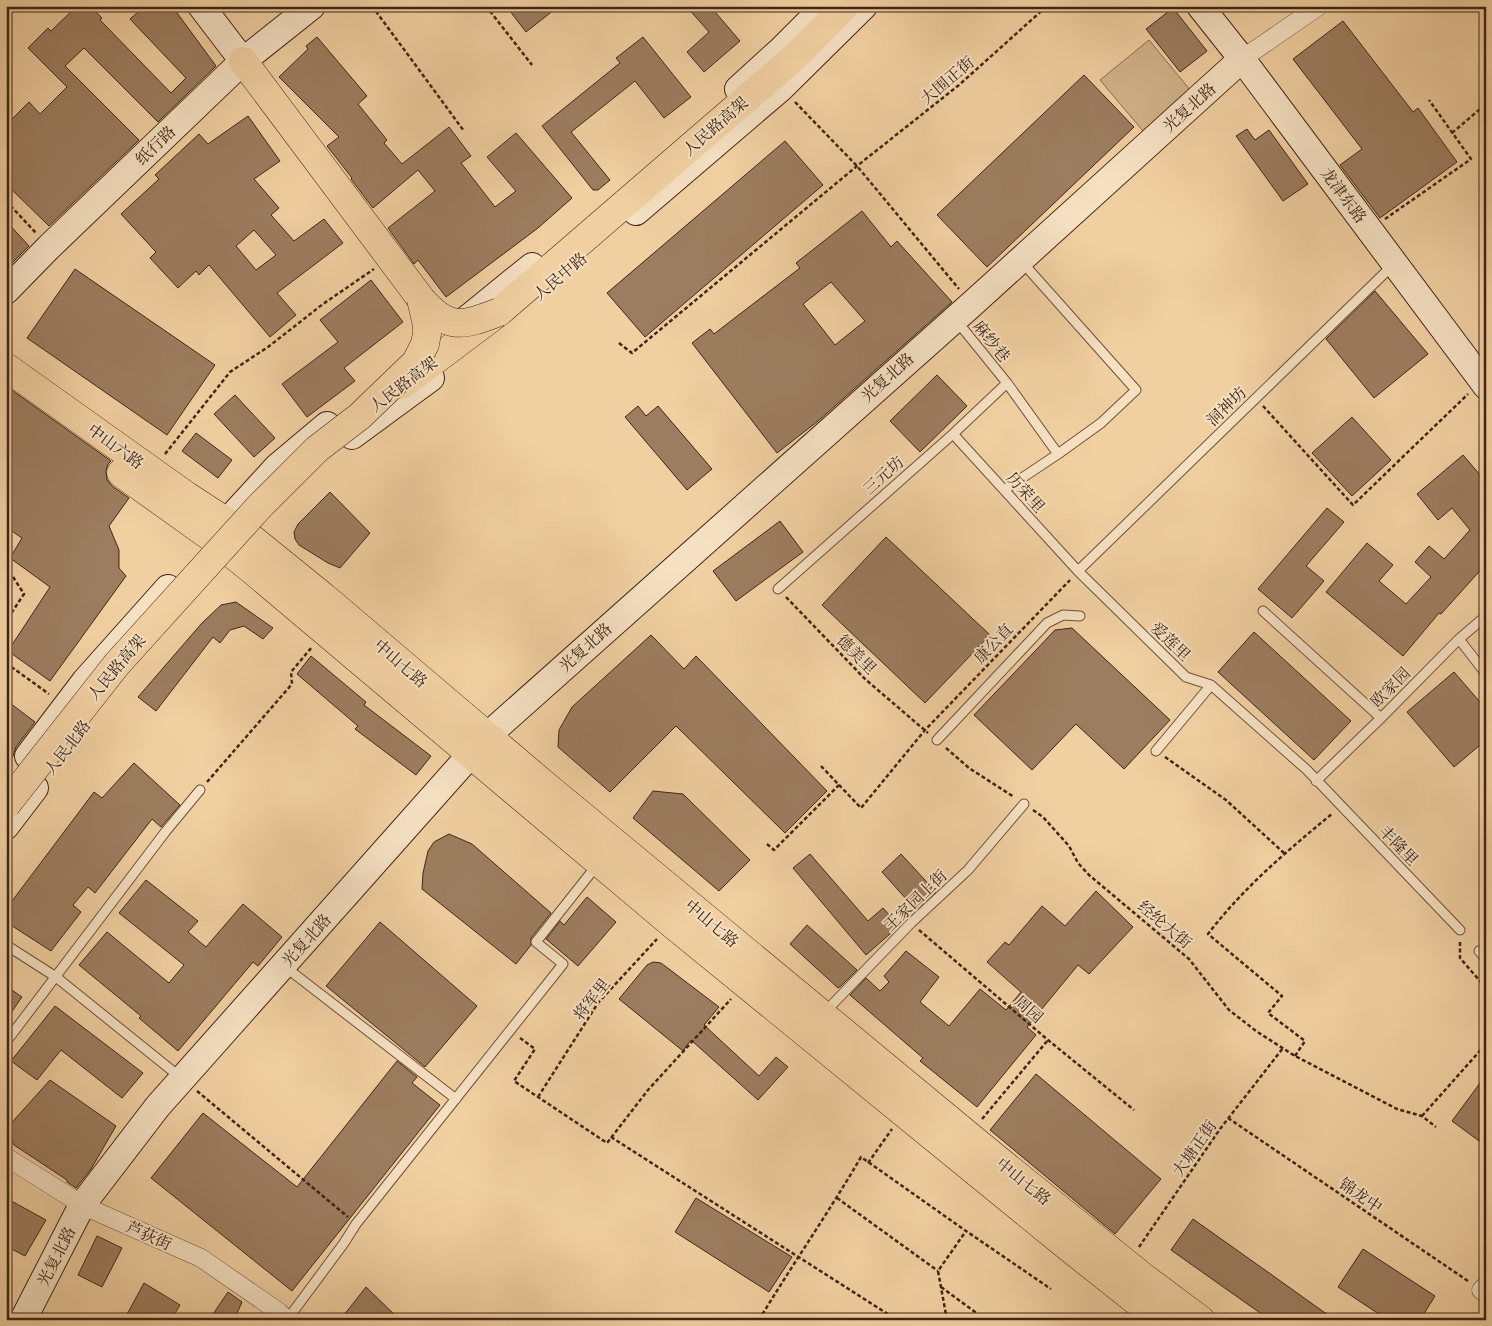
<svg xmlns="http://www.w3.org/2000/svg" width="1492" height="1326" font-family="'IM FELL Double Pica','Noto Serif SC',serif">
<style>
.green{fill:#d2b28a;stroke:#8a6c50}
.building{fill:#9c7d5f;stroke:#412517;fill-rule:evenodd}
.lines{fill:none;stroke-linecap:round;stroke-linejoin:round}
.lane-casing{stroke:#6d503a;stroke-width:11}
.street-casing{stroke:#6d503a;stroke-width:19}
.secondary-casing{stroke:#412517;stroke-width:28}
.primary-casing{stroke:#412517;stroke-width:29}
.path{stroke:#412517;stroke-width:2.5;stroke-dasharray:4 2.5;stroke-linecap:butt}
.lane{stroke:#f5e0c2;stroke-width:9}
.street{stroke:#f5e0c2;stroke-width:18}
.secondary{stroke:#f5e0c2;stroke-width:26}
.primary{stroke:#f0cfa1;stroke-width:28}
.primary-bridge-casing{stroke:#412517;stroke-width:29;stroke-linecap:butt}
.primary-bridge{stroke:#f0cfa1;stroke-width:28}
.labels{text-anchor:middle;stroke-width:4;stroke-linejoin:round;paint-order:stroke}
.street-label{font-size:16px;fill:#412517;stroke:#f5e0c2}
</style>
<rect width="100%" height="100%" fill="#f0cfa1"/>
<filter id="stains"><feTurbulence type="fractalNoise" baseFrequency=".004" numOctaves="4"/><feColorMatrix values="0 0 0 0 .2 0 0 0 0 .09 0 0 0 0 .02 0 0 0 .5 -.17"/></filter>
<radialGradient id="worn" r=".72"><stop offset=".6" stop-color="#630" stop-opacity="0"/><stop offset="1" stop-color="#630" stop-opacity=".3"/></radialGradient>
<path class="green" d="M1149,40L1191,91L1143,131L1100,80Z"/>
<path class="building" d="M77,6H90L102,18L100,20L171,93L186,78L130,19L145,6H172L216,66L158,122L84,48L65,66L139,140L49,226L6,184V125L29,102L40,114L67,87L28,48L48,28L51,31Z
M506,6H559L526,32Z
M686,6H710L740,41L704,72L687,52L709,32Z
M1173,8L1207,51L1180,72L1146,29Z
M1343,21L1413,112L1418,108L1457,162L1380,218L1340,165L1362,149L1293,59Z
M317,37L367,96L358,104L387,140L384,143L402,164L449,127L471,156L461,163L495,207L516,191L487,157L516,133L572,198L538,228L446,297L418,260L414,264L388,228L435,191L418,170L373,208L351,179L352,178L327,146L339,137L279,77L308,49L306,46Z
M643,37L691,97L664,118L635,81L571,132L610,180L598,190H593L542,126L620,63L616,58Z
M1084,75L1134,127L987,267L937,215Z
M248,116L280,161L254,179L279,208L271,215L294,241L324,219L343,243L277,293L296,315L270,337L209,265L199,275L196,271L178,288L150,258L156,252L121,214L159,179L155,175L199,134L208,144ZM254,230L276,255L256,270L236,246Z
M1247,129L1255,140L1269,130L1308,184L1283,201L1236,136Z
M785,141L823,185L645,337L607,293Z
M862,211L891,247L897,241L952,302L818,421L777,453L692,343L710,329L714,334L749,307L800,268L796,263ZM831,282L865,321L835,345L803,304Z
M6,221L29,246L6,269Z
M75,269L215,365L167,435L27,338Z
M371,280L403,322L344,368L355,381L307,417L282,384L338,342L320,320Z
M1375,291L1428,354L1374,398L1326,339Z
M937,375L967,406L920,452L890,421Z
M6,386L111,461L108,464L106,471L107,480L112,486L129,498L109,526L119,550V568L126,576L50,681L8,651L50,587L10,558L22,538L6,527Z
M235,395L275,438L254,457L214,414Z
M638,406L646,416L658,406L712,469L687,490L625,417Z
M1352,417L1391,460L1352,496L1312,453Z
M196,433L232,460L218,478L182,451Z
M1463,455L1486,482V564L1441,614L1439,613L1403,656L1326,592L1367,543L1393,565L1379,581L1406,604L1431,577L1415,562L1429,546L1444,559L1470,530L1452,508L1438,520L1417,494Z
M330,492L370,533L340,568L328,563L299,545L295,539L294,532L298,524Z
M1327,508L1344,522L1306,566L1324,581L1292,618L1258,589Z
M780,521L803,552L736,601L713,571Z
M886,537L990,635L925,703L822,605Z
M236,602L273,628L263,639L244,626L230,630L220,643L213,637L156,711L138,697L202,623L221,605Z
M1072,628L1170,720L1124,769L1076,724L1032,770L974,715L1055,630Z
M1254,632L1351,721L1314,760L1218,672Z
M651,635L684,669L696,656L827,791L785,833L676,726L610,792L558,747L559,730L572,707Z
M311,656L366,702L364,705L431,756L416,775L355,729L358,726L297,674Z
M1454,672L1486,709V740L1454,767L1407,712Z
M6,700L35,722L16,747L13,756L6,765Z
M134,763L180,805L161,827L152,819L95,893L88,887L73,905L81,912L51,951L6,922V909L94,792L102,798Z
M653,791L683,794L750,860L719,891L633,818Z
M449,834L472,844L551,913L531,938V945L516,964L422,889L423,873L428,851L434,842Z
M810,854L868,921L883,908L899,926L866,955L793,868Z
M901,854L936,892L916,910L882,872Z
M146,880L198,921L188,932L206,947L243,904L282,937L258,966L253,962L178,1051L139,1018L141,1016L79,965L107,932L169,983L184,965L119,913Z
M1096,891L1133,927L1089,974L1078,965L1027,1027L1036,1035L977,1107L920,1061L923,1058L850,995L866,978L880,991L889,982L884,976L906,951L939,977L920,1002L949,1026L980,989L1006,1010L1021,992L987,962L1005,942L1009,945L1042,906L1065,926Z
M587,897L616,922L578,966L546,939L560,921L564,925Z
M380,922L477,1006L425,1067L326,986Z
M807,925L857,970L841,986L838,988L790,944Z
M653,962L661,963L719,1007L704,1025L759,1076L776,1057L788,1067L758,1100L691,1040L683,1051L619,999L647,965Z
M6,986L22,997L6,1020Z
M55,1006L143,1073L122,1098L61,1050L37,1080L11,1061Z
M397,1061L417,1077L412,1083L440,1105L292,1291L151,1178L203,1113L297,1187Z
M1036,1074L1161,1179L1115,1234L990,1130Z
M1486,1075V1146L1452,1121Z
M50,1080L116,1126L91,1169L76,1188L67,1182V1180L14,1145L6,1129Z
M6,1198L46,1220L25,1256L6,1246Z
M696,1198L792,1257L769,1292L675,1232Z
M1193,1219L1272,1275L1335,1320H1270L1171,1250Z
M97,1236L122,1248L102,1287L78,1275Z
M1363,1249L1435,1296L1420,1320H1388L1338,1287Z
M144,1283L180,1305L171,1320H124Z
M366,1287L400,1320H340Z
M228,1292L242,1302L234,1320H209Z"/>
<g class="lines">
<g class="lane-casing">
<path id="lane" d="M1022,262L1136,390L1101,423L1058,454
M956,320L1007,383L1058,454L1004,490
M953,434L1078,571L1186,677L1211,685L1307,770L1460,930
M1078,571L1393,265
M778,589L953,434L1007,383
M1263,611L1381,718
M1459,639L1486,674
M937,740L1047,623L1063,615L1080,616
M1156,751L1211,685
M1316,781L1381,718L1459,639L1486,616
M6,945L56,977L180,1077
M1479,951L1486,959
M284,966L456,1099
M824,1013L911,923L968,870L1024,804
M6,1042L166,831L200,790
M287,1320L344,1243L356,1224L563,964L536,942L597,865"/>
</g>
<g class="street-casing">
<path id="street" d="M1242,59L1319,6
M6,1157L86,1207L201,1258L279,1312L287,1320
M1486,1285L1481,1290L1486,1294"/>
</g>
<g class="secondary-casing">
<path id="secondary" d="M201,6L243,61
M1200,6L1242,59L1486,386
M738,89L782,49L825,6
M636,212L781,88L864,6
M6,291L49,247L243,61L312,6
M463,322L532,266
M352,436L431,378
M234,514L277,467L327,425
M28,756L85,681L168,588
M6,826L35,788
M23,1320L82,1205L158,1106L487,736L972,304L1242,59"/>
</g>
<g class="primary-casing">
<path id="primary" d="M243,61L421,299
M6,367L187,496L250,537L324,597L545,785L997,1159L1142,1276L1201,1320
M402,385L499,312L556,263L797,55L845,6
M121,473L212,538L252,570L672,924L1068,1247L1160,1320"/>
</g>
<path class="path" d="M372,6L464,131
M486,6L532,65
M795,102L857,166L959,289
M1452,133L1486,104
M6,201L36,233
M1385,219L1471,159L1429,100
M619,343L632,353L857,166L959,85L1047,6
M1263,406L1353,505L1468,394
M165,454L230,372L268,347L323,304L374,269
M6,566L24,594L6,621
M786,597L865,679L928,733
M6,663L49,694
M946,748L969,768L1014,797
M1165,757L1226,800L1284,853
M821,766L861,808L925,730L1070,580
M207,782L292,684L291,672L312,647
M1033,810L1043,817L1069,846L1078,863L1089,875L1189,959L1229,1010L1256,1031L1295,1056L1397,1109L1422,1116L1436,1127
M767,844L774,850L839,785
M919,930L1048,1040L1134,1110
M1460,942V958L1486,988
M520,1038L535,1049L514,1081L607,1143L648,1090L731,999
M1295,1056L1305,1041L1268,1013L1282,996L1208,934C1243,888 1288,850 1333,813
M197,1091L348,1217
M538,1097L598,1003L657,939
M1422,1116L1486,1044
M1228,1118L1468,1281
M982,1119L1048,1040
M611,1137L897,1320
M868,1163L892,1129
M837,1198L938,1271
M1139,1247L1220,1129L1283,1048
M941,1287L986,1320
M759,1320C792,1265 829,1212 861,1157L966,1231L1051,1289
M947,1320L938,1271L966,1231"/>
<use href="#lane" class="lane"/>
<use href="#street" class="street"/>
<use href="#secondary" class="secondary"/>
<use href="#primary" class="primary"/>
<g class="primary-bridge-casing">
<path id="primary-bridge" d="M421,299C449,331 462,326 499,312
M6,805L117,664L259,507L317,449L360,416L416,362L425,344L427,333V325L421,299"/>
</g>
<use href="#primary-bridge" class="primary-bridge"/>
</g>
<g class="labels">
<g class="street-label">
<text transform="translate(947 80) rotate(-40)" y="6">大围正街</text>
<text transform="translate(1189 107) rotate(-42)" y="6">光复北路</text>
<text transform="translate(715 126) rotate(-41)" y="6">人民路高架</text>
<text transform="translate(155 145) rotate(-44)" y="6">纸行路</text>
<text transform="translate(1344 195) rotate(53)" y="6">龙津东路</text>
<text transform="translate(560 276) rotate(-40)" y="6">人民中路</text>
<text transform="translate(992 341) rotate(51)" y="6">麻纱巷</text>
<text transform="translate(887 377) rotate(-42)" y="6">光复北路</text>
<text transform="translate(403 384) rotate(-37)" y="6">人民路高架</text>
<text transform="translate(1226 406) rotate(-44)" y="6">洞神坊</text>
<text transform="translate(116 446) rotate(36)" y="6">中山六路</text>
<text transform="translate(883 475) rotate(-42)" y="6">三元坊</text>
<text transform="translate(1026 492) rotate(48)" y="6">历荣里</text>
<text transform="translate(1171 641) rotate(44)" y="6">爱莲里</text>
<text transform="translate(993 643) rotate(-46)" y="6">康公直</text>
<text transform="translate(585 647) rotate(-42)" y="6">光复北路</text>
<text transform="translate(857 654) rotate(45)" y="6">德美里</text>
<text transform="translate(401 663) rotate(41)" y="6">中山七路</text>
<text transform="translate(116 667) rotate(-50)" y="6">人民路高架</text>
<text transform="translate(1390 687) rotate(-45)" y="6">欧家园</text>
<text transform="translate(67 747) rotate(-52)" y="6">人民北路</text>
<text transform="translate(1399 845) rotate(46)" y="6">丰隆里</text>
<text transform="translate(915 900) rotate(-44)" y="6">王家园上街</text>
<text transform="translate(712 923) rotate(40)" y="6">中山七路</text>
<text transform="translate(1165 924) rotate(40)" y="6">经纶大街</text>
<text transform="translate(306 940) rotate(-48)" y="6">光复北路</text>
<text transform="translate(591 999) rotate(-52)" y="6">将军里</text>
<text transform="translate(1029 1009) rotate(41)" y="6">周园</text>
<text transform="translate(1194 1148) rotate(-55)" y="6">大塘正街</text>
<text transform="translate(1024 1181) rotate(39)" y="6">中山七路</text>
<text transform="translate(1361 1195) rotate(34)" y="6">锦龙中</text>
<text transform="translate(149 1235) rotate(24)" y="6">芦荻街</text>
<text transform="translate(56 1256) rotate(-63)" y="6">光复北路</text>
</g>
</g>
<rect width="1492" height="1326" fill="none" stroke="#f0cfa1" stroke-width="25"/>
<rect x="8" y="8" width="1477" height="1311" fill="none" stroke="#412517" stroke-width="2.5"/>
<rect x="12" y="12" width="1467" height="1301" fill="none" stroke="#412517"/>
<rect width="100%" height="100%" filter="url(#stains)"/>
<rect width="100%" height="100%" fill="url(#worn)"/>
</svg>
